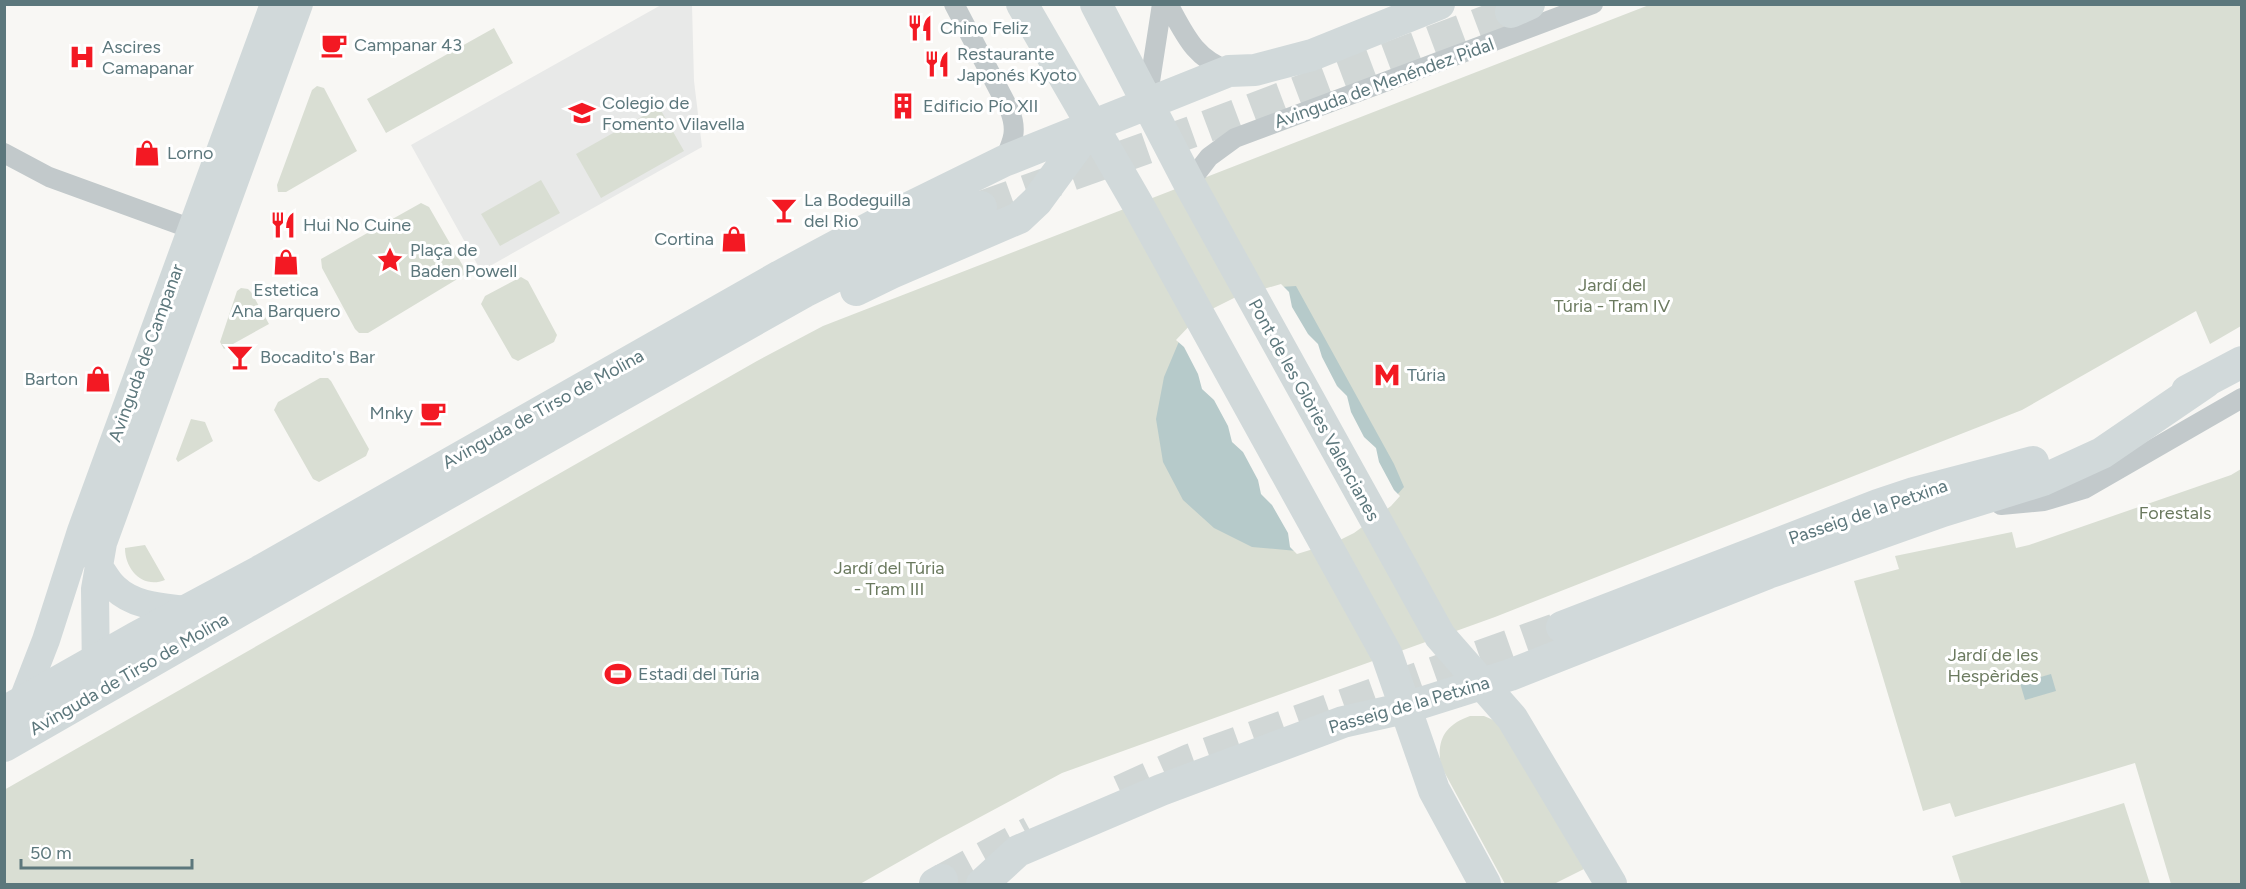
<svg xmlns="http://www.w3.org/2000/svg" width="2246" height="889" font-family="Figtree,sans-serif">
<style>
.built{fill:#e8e9e8}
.green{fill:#d9ded3}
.water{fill:#b6caca}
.pier{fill:#f8f7f4}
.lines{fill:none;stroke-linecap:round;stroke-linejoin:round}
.primary-tunnel{stroke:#d1d7d6;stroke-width:32;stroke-dasharray:32 16;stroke-linecap:butt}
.minor{stroke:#c2c9cb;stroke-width:20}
.secondary{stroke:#d1d9da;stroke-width:28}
.primary{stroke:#d1d9da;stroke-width:32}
.labels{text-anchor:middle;stroke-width:6;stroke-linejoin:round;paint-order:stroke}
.poi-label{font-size:18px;fill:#5c777c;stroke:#fff;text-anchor:start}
.street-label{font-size:18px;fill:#5c777c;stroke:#fff}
.park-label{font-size:18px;fill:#6b7a5f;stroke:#fff}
</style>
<rect width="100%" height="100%" fill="#f8f7f4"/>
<path class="built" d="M661,5H692L694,81L702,147L481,271L411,145Z"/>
<path class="green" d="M1649,5H2241V326L2210,344L2196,311L2022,410L1495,617L1062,773L941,838L860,884H5L4,790L757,361L823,326Z
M494,28L513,63L386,133L367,99Z
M317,86L324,88L357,151L286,192H278L277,185L312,90Z
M659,107L684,151L601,198L576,154Z
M541,180L560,213L500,246L481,214Z
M421,203L429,207L463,266L464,275L368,333H359L355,329L322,268L321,259Z
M521,277L528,281L557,335L554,342L518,361L512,358L481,304L485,296Z
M241,288L248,289L251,292L269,324L224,349L220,342L237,291Z
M320,378H328L331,381L369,449L366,456L319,482L313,479L274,410L278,402Z
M191,419L205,422L213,441L178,462L176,459Z
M2241,469V884H2171L2135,763L1955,817L1950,803L1923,811L1854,581L1899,569L1895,556L2012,532L2016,548L2029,545L2231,475Z
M145,545L165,580C143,589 125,570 125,548Z
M1470,716H1484L1498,722L1584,869L1554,884H1505L1441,766C1436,740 1445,725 1470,716Z
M2124,803L2150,884H1961L1952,856Z"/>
<path class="water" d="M1296,286L1394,464L1404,487L1389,504L1297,551L1252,547L1214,528L1183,500L1163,462L1156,419L1164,377L1180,339L1280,287Z
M2051,674L2056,691L2025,700L2020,683Z"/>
<path class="pier" d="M1281,284L1289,292L1292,307L1308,334L1318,344L1322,357L1337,386L1347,396L1351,412L1364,437L1376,448L1379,462L1394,490L1400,496L1391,506L1354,533L1336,542L1297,554L1290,547L1288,533L1272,505L1261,494L1258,480L1243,452L1232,442L1228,426L1214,400L1202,389L1198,374L1184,347L1176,340L1194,321L1214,308L1236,297Z"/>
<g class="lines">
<path class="primary-tunnel" d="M981,207L1197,130L1511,12
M1120,791L1189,760L1562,627
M942,880L1031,832"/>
<path class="minor" d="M954,4L1010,111C1018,132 1012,142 1004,161
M1168,4C1185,35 1194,58 1229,71
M1147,101L1162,4
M4,153L49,177L203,233
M1189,183L1209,157L1235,138L1593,4
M2001,505L2044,501L2084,489L2242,398"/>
<path class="secondary" d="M98,565C103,572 108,582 115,588C134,606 161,607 185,610
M96,681L95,589L103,543L299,4
M22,702L46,640L81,531L274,4"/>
<path class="primary" d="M1022,4L1137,203L1387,655L1434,790L1485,884
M1096,4L1189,183L1440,636L1512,718L1611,884
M1511,12L1529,4
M856,290L891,273L1019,218L1037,201L1091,127
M2187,391L2242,362
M1562,627L1878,505L1914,493L2033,462
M4,712L137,637L260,571L780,276L888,218L1004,161L1229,71L1255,70L1312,55L1439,4
M4,746L257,601L804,292L894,247L981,207
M935,884L942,880
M982,884L1018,851L1161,790L1343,722L1405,708L1510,675L1768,573L1943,511L2043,480L2102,453L2206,382"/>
</g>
<defs>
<g id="restaurant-bare" transform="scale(2.07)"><path d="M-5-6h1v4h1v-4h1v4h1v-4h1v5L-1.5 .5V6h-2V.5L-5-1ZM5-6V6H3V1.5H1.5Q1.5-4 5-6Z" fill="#f31923" stroke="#fff" stroke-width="2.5" paint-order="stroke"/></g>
<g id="cafe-bare" transform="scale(2.07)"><path d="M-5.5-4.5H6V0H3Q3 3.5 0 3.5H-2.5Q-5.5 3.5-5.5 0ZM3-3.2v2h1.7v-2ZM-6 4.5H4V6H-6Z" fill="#f31923" stroke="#fff" stroke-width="2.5" paint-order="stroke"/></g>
<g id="hospital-bare" transform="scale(2.07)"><path d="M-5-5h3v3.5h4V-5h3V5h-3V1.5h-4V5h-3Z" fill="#f31923" stroke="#fff" stroke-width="2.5" paint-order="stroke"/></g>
<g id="building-bare" transform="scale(2.07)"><path d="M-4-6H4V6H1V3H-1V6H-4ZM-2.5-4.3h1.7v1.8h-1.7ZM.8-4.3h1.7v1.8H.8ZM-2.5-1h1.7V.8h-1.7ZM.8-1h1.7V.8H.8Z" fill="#f31923" stroke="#fff" stroke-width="2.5" paint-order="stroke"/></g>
<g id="school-bare" transform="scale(2.07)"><path d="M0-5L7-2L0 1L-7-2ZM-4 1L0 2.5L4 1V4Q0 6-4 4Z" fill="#f31923" stroke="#fff" stroke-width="2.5" paint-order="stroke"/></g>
<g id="shop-bare" transform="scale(2.07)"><path d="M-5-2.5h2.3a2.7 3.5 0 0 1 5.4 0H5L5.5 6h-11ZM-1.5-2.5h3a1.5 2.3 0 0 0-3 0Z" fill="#f31923" stroke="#fff" stroke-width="2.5" paint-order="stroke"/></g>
<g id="bar-bare" transform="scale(2.07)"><path d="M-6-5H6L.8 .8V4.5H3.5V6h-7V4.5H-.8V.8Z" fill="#f31923" stroke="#fff" stroke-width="2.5" paint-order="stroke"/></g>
<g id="sight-bare" transform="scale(2.07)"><path d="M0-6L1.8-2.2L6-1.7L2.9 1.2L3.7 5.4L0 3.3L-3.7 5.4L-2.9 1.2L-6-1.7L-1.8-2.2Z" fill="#f31923" stroke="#fff" stroke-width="2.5" paint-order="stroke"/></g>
<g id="metro-bare" transform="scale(2.07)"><path d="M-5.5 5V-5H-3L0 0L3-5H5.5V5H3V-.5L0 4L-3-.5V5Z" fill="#f31923" stroke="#fff" stroke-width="2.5" paint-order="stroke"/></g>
<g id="stadium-bare" transform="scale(2.07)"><path d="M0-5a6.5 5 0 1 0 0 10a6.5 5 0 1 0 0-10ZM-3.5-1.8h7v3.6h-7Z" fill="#f31923" stroke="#fff" stroke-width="2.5" paint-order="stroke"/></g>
</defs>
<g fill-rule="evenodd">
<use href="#restaurant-bare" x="920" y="28"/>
<use href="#cafe-bare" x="334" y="45"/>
<use href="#hospital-bare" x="82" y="57"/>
<use href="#restaurant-bare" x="937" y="64"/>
<use href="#building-bare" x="903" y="106"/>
<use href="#school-bare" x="582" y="113"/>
<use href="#shop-bare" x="147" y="153"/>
<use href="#bar-bare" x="784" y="210"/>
<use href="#restaurant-bare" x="283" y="225"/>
<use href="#shop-bare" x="734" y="239"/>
<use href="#sight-bare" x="390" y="260"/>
<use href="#shop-bare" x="286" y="262"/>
<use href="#bar-bare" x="240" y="357"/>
<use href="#metro-bare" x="1387" y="375"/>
<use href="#shop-bare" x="98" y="379"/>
<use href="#cafe-bare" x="433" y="413"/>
<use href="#stadium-bare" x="618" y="674"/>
</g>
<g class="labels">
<g class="poi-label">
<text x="940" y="34">Chino Feliz</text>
<text x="354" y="51">Campanar 43</text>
<text x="102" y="53">Ascires<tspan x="102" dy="21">Camapanar</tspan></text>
<text x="957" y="60">Restaurante<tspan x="957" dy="21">Japonés Kyoto</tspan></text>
<text x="602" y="109">Colegio de<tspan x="602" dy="21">Fomento Vilavella</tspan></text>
<text x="923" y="112">Edificio Pío XII</text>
<text x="167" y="159">Lorno</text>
<text x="804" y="206">La Bodeguilla<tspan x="804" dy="21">del Rio</tspan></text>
<text x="303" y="231">Hui No Cuine</text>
<text x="714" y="245" text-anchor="end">Cortina</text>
<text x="410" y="256">Plaça de<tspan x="410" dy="21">Baden Powell</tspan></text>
<text x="286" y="296" text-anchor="middle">Estetica<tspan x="286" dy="21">Ana Barquero</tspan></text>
<text x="260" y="363">Bocadito's Bar</text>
<text x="1407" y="381">Túria</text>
<text x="78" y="385" text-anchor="end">Barton</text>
<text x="413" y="419" text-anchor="end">Mnky</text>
<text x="638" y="680">Estadi del Túria</text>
</g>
<g class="street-label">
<text transform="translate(1384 83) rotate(-20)" y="6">Avinguda de Menéndez Pidal</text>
<text transform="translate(146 353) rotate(-70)" y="6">Avinguda de Campanar</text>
<text transform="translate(543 409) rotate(-29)" y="6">Avinguda de Tirso de Molina</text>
<text transform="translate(1314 410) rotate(61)" y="6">Pont de les Glòries Valencianes</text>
<text transform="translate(1868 512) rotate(-19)" y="6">Passeig de la Petxina</text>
<text transform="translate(129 674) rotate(-30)" y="6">Avinguda de Tirso de Molina</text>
<text transform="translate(1409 705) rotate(-16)" y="6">Passeig de la Petxina</text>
</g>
<g class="park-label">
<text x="1612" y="291">Jardí del<tspan x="1612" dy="21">Túria - Tram IV</tspan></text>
<text x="2175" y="519">Forestals</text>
<text x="889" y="574">Jardí del Túria<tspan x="889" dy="21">- Tram III</tspan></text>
<text x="1993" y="661">Jardí de les<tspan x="1993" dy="21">Hespèrides</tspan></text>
</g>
</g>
<rect width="2246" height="889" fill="none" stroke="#5c777c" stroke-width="12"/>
<path d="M21 859v9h171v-9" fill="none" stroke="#5c777c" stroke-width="3"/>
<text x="30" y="859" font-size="18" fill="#5c777c" stroke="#ffffff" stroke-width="4.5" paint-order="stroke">50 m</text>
</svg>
